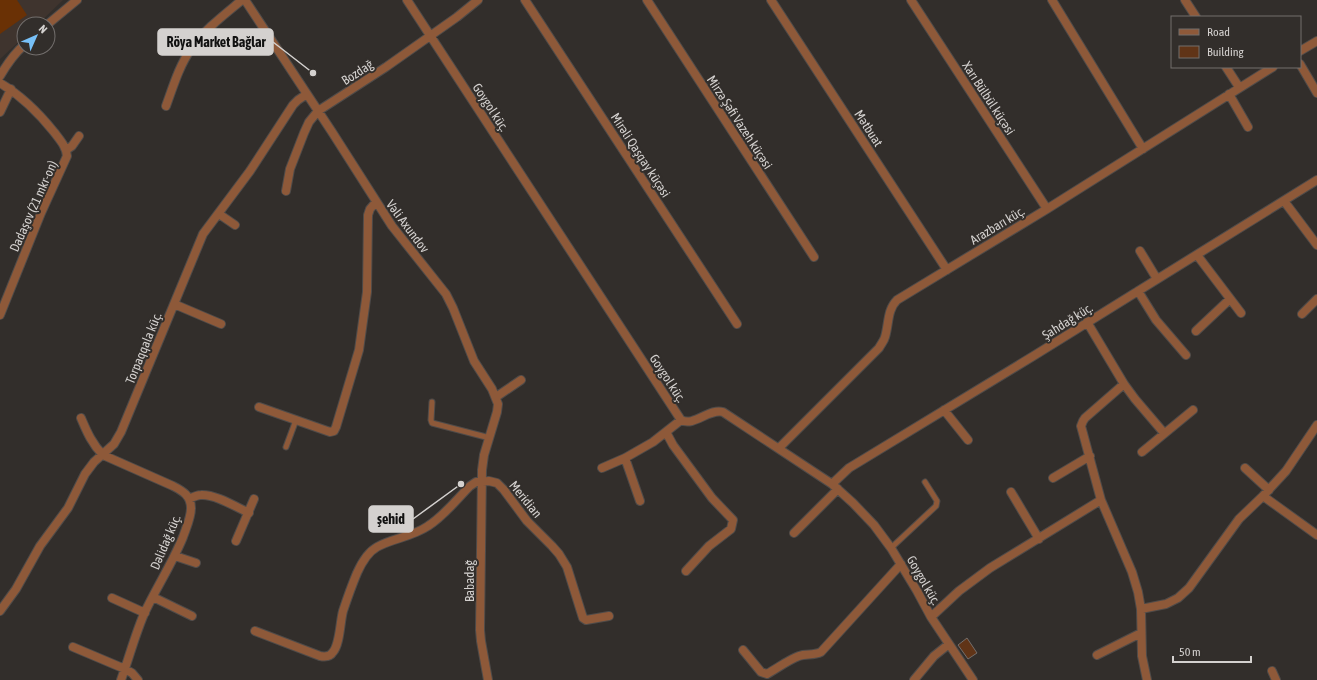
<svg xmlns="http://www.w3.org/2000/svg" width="1317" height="680" font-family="'Asap Condensed',sans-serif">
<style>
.built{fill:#3f342e}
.pitch{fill:#6a3105}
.building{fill:#603417;stroke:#746e6b}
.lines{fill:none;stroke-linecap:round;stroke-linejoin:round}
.service-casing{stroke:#4f4b49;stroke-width:7}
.minor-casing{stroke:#4f4b49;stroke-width:10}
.service{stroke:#8e5939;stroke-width:5}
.minor{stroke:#8e5939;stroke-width:8}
.labels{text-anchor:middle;stroke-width:4;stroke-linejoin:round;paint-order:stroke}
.street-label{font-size:13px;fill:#d4d1cf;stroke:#322e2b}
.leader{fill:none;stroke:#d4d1cf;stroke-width:1.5}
.callout-dot{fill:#d4d1cf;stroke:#322e2b;stroke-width:1.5}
.callout{fill:#d4d1cf;stroke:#d4d1cf;stroke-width:1.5}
.callout-label{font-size:14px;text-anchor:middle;font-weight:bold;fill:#111}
</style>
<rect width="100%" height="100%" fill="#322e2b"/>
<path class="built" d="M0,0H63L38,24H24V37L0,59Z"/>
<path class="pitch" d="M0,0H17L27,15L0,34Z"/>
<path class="building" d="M967,638L977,653L968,659L958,645Z"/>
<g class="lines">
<g class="service-casing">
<path id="service" d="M432,402L431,420L432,423L490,438
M286,447L296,420
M891,548L936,506L937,501L925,482"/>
</g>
<g class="minor-casing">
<path id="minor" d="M245,0L332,132L392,226L446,294L453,308L474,361L492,389L498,404L497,412L484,455L482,470L480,630L481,641L488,680
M407,0L681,420C694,427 709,408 723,412L832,484L853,503L874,525L891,548L917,591L931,617L973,680
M525,0L737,324
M647,0L814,257
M771,0L947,270
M911,0L1047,209
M1052,0L1143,149
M1185,0L1196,17
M48,24L77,0
M1300,51L1317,41
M1300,64L1317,93
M1226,67L1239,87
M0,76C7,64 14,54 24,45
M0,83C22,96 38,112 54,132C60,140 66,146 67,156L41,213L0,315
M1229,94L1248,127
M166,106C173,87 179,66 191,49C204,30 224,15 242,0
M0,112L11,89
M66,150L72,146L79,136
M286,191L290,169L304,133L309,122L318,111L386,67L457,17L478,0
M1284,201L1317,245
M219,214L235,225
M1140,251L1157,279
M1197,255L1241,313
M1138,291L1156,320L1186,355
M174,304L221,324
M1302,314L1317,299
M1087,322L1124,384L1135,399L1164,433
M1196,331L1230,299
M1124,384L1085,418L1083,421L1081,426L1101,500L1132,572L1138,592L1141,609L1142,656L1147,680
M496,397L521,380
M259,407L330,432L334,431L336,427L359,350L367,292L368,215L370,209L376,202
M944,410L968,440
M81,418C87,432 92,444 103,455L173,486C183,491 191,496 191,508C191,518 186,528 183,537C172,564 156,588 144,614C135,635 129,658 121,680
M666,432L673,445L712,498L733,520L731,529L709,546L686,571
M779,448L879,348C881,344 884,341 885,337C889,324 887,310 897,300L1047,209L1273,67
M1142,452L1193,410
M625,458L640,501
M602,468L625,458L653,442L681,420
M1245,468L1269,490
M1053,478L1090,456
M832,484L849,468L1035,355L1317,180
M1011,492L1039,539
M1263,496L1317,535
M189,499C193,497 197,495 201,495C215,494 236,507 249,513
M794,533L838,489
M236,541L254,499
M175,556L196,563
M153,597L192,616
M112,598L145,613
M1141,609L1166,604L1178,598L1189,588L1239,519L1263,496L1286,471L1317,425
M0,611L16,589L40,546L68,508L85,474L94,462L114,444L121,432L203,234L250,171L293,105L298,100L307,94
M931,617L959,591L990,568L1101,500
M255,631L320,656C325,657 330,657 333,652C340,644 340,622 343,611C347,599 352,585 357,573C361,564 368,552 377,547C393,538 412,537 428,526C444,516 457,499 470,486L476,482L489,481L497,483L504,490L527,521L552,546L559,554L567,567L583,618L586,620L609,616
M73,647L125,669L132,673L138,680
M743,650L761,672L767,674C778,668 788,660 799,656C806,653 813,656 821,652L901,564
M1097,655L1141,633
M1272,671L1276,680
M914,680L934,656L949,644"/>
</g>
<use href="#service" class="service"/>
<use href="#minor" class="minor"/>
</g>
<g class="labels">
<g class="street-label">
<text transform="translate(357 72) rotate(-33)" y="5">Bozdağ</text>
<text transform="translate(989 98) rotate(57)" y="5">Xarı Bülbül küçəsi</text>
<text transform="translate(491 107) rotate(57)" y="5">Goygol küç.</text>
<text transform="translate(740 122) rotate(57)" y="5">Mirzə Şəfi Vazeh küçəsi</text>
<text transform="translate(869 128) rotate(57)" y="5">Mətbuat</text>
<text transform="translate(641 155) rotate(57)" y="5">Mirəli Qaşqay küçəsi</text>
<text transform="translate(33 206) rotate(-66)" y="5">Dadaşov (21 mkr-on)</text>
<text transform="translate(997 225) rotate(-31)" y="5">Arazbarı küç.</text>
<text transform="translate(408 226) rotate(53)" y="5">Vəli Axundov</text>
<text transform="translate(1067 321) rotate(-32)" y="5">Şahdağ küç.</text>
<text transform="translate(143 348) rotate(-68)" y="5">Torpaqqala küç.</text>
<text transform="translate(668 378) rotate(57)" y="5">Goygol küç.</text>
<text transform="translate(526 499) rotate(51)" y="5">Meridian</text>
<text transform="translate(165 542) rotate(-67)" y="5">Dəlidağ küç.</text>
<text transform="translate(924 580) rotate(60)" y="5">Goygol küç.</text>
<text transform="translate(469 581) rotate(-90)" y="5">Babadağ</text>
</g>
</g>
<path class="leader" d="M313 73L273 42M461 484L413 519"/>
<g class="callout-dot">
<circle cx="313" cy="73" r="4"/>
<circle cx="461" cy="484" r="4"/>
</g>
<g class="callout">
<rect x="158" y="29" width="115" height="26" rx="4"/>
<rect x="369" y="506" width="44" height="26" rx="4"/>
</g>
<g class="callout-label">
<text x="216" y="47">Röya Market Bağlar</text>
<text x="391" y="524">şehid</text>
</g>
<rect x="1171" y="16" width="130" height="52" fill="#322e2b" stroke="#736f6d"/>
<rect x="1179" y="29" width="20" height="6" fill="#8e5939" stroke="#736f6d"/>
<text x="1207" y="36" font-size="12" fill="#d4d1cf">Road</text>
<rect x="1179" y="46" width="20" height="12" fill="#603417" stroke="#736f6d"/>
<text x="1207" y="56" font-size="12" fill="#d4d1cf">Building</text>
<g transform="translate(36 36) rotate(45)"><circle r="19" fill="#322e2b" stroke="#736f6d"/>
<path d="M0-3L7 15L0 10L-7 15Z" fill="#77c0f7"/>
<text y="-6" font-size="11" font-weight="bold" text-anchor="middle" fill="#d4d1cf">N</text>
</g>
<path d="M1173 656v6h78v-6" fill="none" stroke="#d4d1cf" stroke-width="2"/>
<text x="1179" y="656" font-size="12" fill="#d4d1cf" stroke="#322e2b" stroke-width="3" paint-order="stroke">50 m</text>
</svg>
